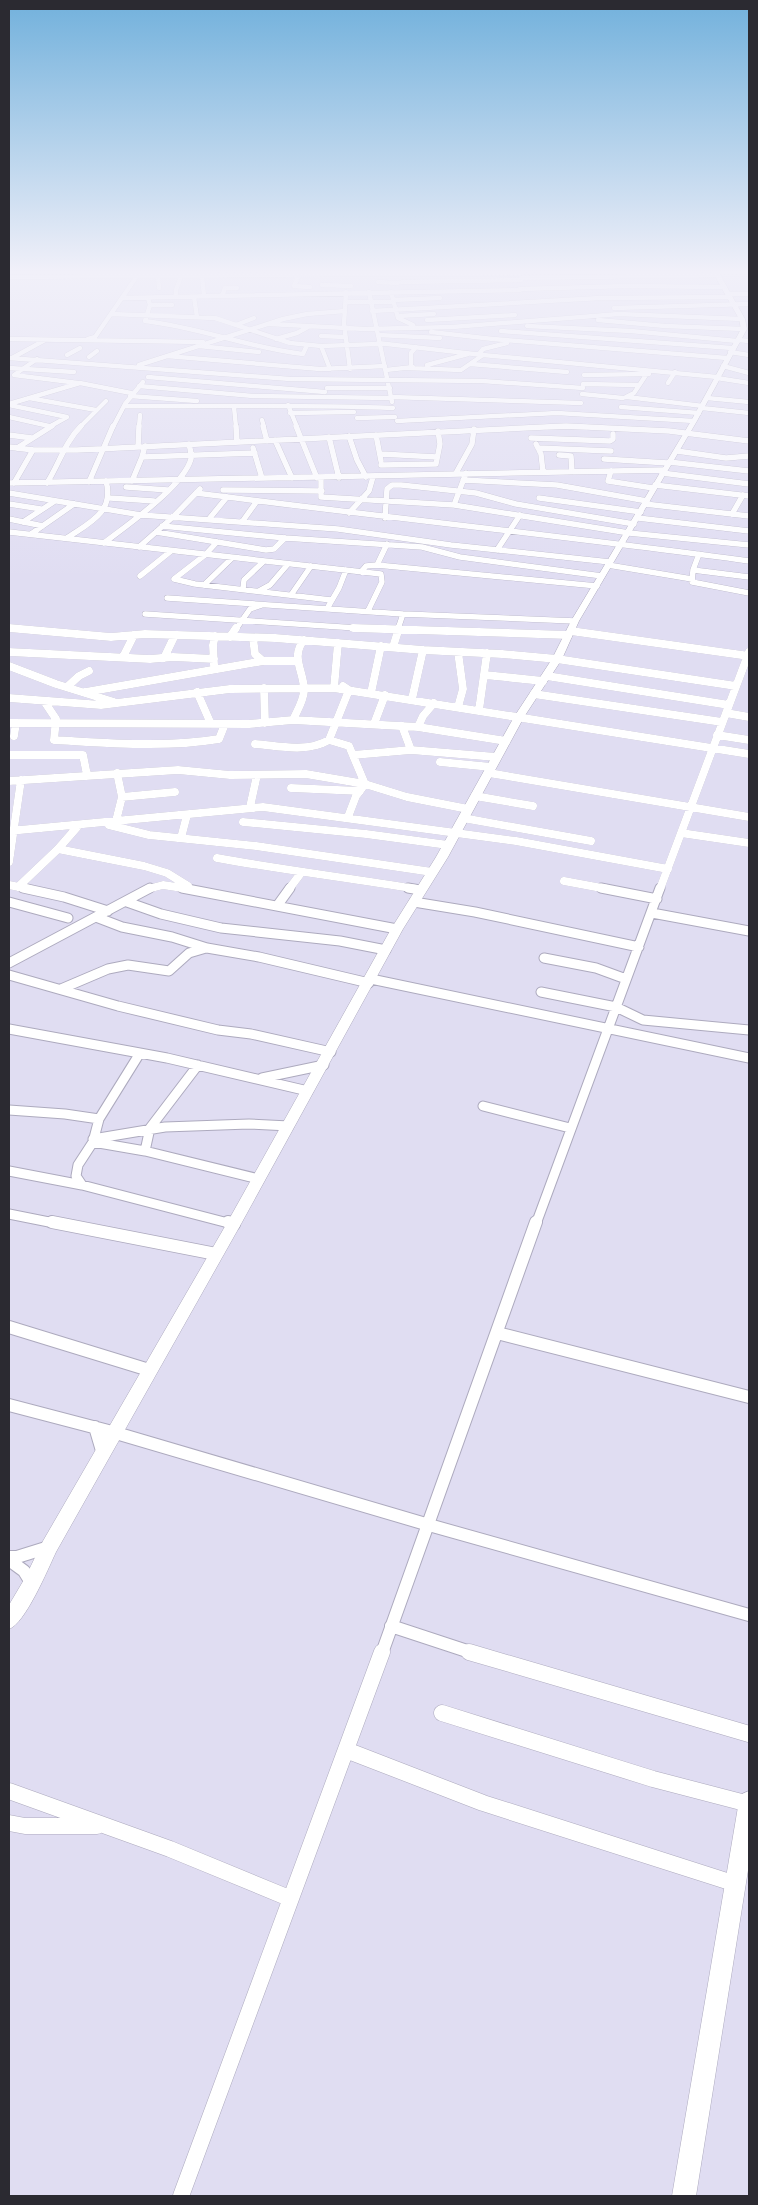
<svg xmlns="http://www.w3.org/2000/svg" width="758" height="2205" font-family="'Roboto Condensed',sans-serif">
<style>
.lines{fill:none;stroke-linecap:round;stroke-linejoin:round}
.street-far5-casing{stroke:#adaabe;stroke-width:5}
.street-far4-casing{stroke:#adaabe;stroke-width:6}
.street-far3-casing{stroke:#adaabe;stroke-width:8}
.street-far2-casing{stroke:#adaabe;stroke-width:11}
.street-far1-casing{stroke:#adaabe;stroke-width:14}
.street-casing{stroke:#adaabe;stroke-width:17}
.secondary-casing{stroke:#adaabe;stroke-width:1}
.street-far5{stroke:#fff;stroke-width:4.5}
.street-far4{stroke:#fff;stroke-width:5.5}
.street-far3{stroke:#fff;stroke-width:8}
.street-far2{stroke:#fff;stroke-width:9}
.street-far1{stroke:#fff;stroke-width:12}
.street{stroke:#fff;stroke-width:16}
.secondary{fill:#fff;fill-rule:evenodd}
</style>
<rect width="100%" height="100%" fill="#e0ddf2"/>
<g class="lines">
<g class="street-far5-casing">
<path id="street-far5" d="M521,270L573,269
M299,275L294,286L310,287
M158,276L159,288
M202,276L204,296
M9,277L522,273
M521,278L717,275
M378,282L398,283
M402,282L521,280
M322,285L351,286
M520,289L627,286L724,287
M346,292L344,324L350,369
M369,292L392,402
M391,292L398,318L413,325
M728,294H749
M222,296L225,288H237
M176,297V290L181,276
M194,297L197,317
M122,298L520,290
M148,298L150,305L145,321C199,327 249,348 303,354L307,345
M393,300L440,298
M346,302H394
M150,305H172
M614,308L749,304
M372,311L600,298L730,297
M111,314L215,318L290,343L321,346L378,344
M398,316L434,314
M427,320L515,315
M598,320L665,326L744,329
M269,324L365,329L452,327L619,314L742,319
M236,325L254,318
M527,326L631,331L737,341
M501,331L732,348
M431,332L493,339L727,358
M378,335L440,338
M321,336L345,337
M9,339L203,342
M88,339L95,337L137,276
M276,339L297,333L308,327
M738,340L749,341
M378,343L483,355L461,370L407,368
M199,346L259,352
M321,346L330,369
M730,352L749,355
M479,354L483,349L507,343
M67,355L80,348
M483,355L717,377
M167,356L320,369L385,366
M89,357L97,351
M9,358L290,379L482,381L583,388
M12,358L45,340
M37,359L14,375L78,383
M470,364L567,372
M139,365L283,319L307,314L345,311
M427,365L468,354
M723,366L749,373
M411,367V353L416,347
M9,368L74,372
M386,370L413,367
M584,375L649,374
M148,377L325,392
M717,378L749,383
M668,383L675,372
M583,384L637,385
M139,386L253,396L391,398
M327,388H390
M582,394L623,398
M130,396L197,401
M391,397L581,403
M626,397L634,393L646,375
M627,397L703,406
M29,398L96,410
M707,398L749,402
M9,404L80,383L131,393
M9,405L67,417L49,427
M288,405L297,427
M124,406C214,407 303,404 393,408
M234,407L236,427
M621,407L699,413
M702,408L749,413
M290,413L354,412
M9,417L49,426
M357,418L395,417
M262,420L264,427
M397,421L557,413L694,421
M80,427L106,401
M113,427L125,404L143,382
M139,427L140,415
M546,427H587"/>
</g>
<g class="street-far4-casing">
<path id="street-far4" d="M236,426L237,442
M263,426L267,441
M296,426L317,478
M9,435L32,438
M376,435L381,461
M349,436L357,460L366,477
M329,437L339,478
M531,438L610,441L613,439V434
M275,440L292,478
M536,444L541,454L543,472
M145,446L142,457L255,453
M9,447L33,450H77L566,426L669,431L749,441
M138,447L139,426
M17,448L52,426
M253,448L262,478
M538,448L611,451
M677,451L726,458L749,456
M381,454L437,457
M559,455L571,456L572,472
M604,459L668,463
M669,462L749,471
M436,464L440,444L438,431
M381,465L436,464
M611,471L608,481L653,488
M456,473L472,444L474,429
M662,473L749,484
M321,478V497L454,505L466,473
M463,480L557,485L647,501
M132,481L142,457
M89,482L113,426
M9,483L664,470
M14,483L33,450
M47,483C59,464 65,442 81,426
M655,485L749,496
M126,487L168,490
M223,490L322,491
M9,493L141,515L338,529L451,545L610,562
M196,493C380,517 565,536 749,561
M110,498L154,501
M539,498L641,512
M9,504L41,509
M645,504L749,516
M454,505L629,533L749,545
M349,513L369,491L373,477
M732,514L743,495
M385,518L387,489L392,485H401L476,493L516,504L634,524
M638,518L749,531
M9,519L43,526
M209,519L227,497
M23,522L55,501
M242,522L257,501
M162,526L285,538L422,547L460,557L602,576
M9,532L381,574L382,582L368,611
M156,532L266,550L274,549L285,538
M31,534L74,504
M67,538C89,523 115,512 106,481
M217,542L205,555L174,579L195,584L331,600
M104,543C127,525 183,487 191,459C192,454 190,449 189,444
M139,547L173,517L200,489
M497,550L520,515
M699,554L693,570L692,582L749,593
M377,565L387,544
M608,565L692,579
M693,570L749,577
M361,572L366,566L377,565L597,586
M140,576L171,551
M204,585L232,558
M243,589L244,580L263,562
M259,591L270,585L288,564
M291,595L311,566
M167,598L403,614L575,621
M328,607L339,588L346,570
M145,614L372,629
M9,628L24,629
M236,629L250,609L262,605
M398,629L403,614"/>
</g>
<g class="street-far3-casing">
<path id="street-far3" d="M9,628L111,637L145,634L275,638L423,650L502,654L557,659L736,686
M353,628L568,635
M571,631L749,656
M230,637L236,628
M253,638L255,654L263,661
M393,647L399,628
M9,652L150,659L173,657L214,659
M458,652L463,689L458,707
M123,657L134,635
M164,658L175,635
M214,665L213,645L215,636
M9,666L56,684L114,702
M485,675L543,681
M547,676L729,705
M343,686L349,690L329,740L349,746L365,784L356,796L348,817
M67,687L79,676L89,671
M264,688L265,723
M334,688L338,643
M86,692L263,661H297
M197,692L211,724
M371,693L381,646
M534,694L722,722
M9,698L101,705L230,689L334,688L749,754
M412,699L423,650
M44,701L56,719L54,740C109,743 164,748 219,739L225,724
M479,710L487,653
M726,713L749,717
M293,720C297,711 304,700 304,690C304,671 290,657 304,640
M9,723L249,724L293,720L418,727L506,741
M374,724L385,695
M402,726L411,750
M418,727L423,716L434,703
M717,735L749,740
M14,736L16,723
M255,744C280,746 306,753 329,740
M9,755H83L87,775
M353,755L411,750L496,757
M440,762L491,767
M489,773L749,817
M9,781L178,770L230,775L306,774L365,784L407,797L468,809
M291,788L360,791
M475,796L533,806
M122,797L175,792
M250,807L257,775
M463,818L591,841
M116,821L122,797L117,773
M243,822L366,834L448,845
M109,825L149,835L256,846L432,872
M9,831L263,807L516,841L668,869
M681,833L749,843
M181,838L187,815
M58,849L79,825
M217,858C283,870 350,878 416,889
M9,862L21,780
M564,881L607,889
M9,885L29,889
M18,887L58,849L144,866L167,873L188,886
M148,889L163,885L189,889
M289,889L301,873
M660,889L749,652"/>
</g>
<g class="street-far2-casing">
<path id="street-far2" d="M23,888L64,897L108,911
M182,888L397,929
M408,888L420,890
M601,888L657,899
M9,902L68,918
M127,902L161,914L221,928L340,941L386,950
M414,902L475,912L639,947
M277,906L290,888
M652,913L749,931
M96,917L122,927L172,937L207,948L259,957L369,983
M544,958L596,968L626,979
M9,963L150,888
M9,975L118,1006L218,1030L251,1034L331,1052
M371,979L749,1058
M61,989L108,969L128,965L169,971L189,953L206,948
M541,992L616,1007L643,1020L749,1030
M9,1029L167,1058L308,1091
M262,1078L324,1065
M483,1106L570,1128
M9,1110L65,1114L99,1119
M93,1139L165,1127L249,1124L289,1126
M93,1142L145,1151L259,1179
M145,1151L150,1128L198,1065
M9,1171L82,1185L232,1224
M82,1185L76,1176L78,1165L93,1142L99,1119L140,1053
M9,1214L59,1224
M536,1224L660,888"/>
</g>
<g class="street-far1-casing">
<path id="street-far1" d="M52,1222L216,1254
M228,1222L234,1224
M9,1327L149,1370
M497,1333L749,1397
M9,1405L116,1433L429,1525L749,1615
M95,1427L103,1454
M9,1557H17L49,1547
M9,1560L24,1571L32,1584
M391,1626L473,1653
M382,1653L536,1222"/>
</g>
<g class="street-casing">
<path id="street" d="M469,1652L749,1734
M442,1713L653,1779L749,1804
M346,1750L483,1803L736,1884
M9,1791L170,1849L289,1898
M9,1823L25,1826H97
M181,2196L382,1652"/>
</g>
<g class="secondary-casing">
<path id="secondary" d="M711,269H717L745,319L747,329L697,421L579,621L562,659L524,717L448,857L403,929L241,1224L56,1552C48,1569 25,1624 9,1629V1605L25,1578L43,1541L227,1223L391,929L436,857L514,717L552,659L571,621L691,421L741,329L739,319Z
M749,1791V1864L696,2196H672L739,1801L742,1794Z"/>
</g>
<use href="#street-far5" class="street-far5"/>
<use href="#street-far4" class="street-far4"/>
<use href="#street-far3" class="street-far3"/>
<use href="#street-far2" class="street-far2"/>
<use href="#street-far1" class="street-far1"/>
<use href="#street" class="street"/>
<use href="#secondary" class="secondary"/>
</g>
<linearGradient id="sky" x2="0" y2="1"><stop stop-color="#72b1dc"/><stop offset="0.47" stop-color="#f1f0f9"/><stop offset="1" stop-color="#f1f0f9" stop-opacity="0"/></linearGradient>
<rect width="758" height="578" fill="url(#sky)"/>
<rect width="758" height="2205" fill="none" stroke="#2b2a31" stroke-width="20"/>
</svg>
